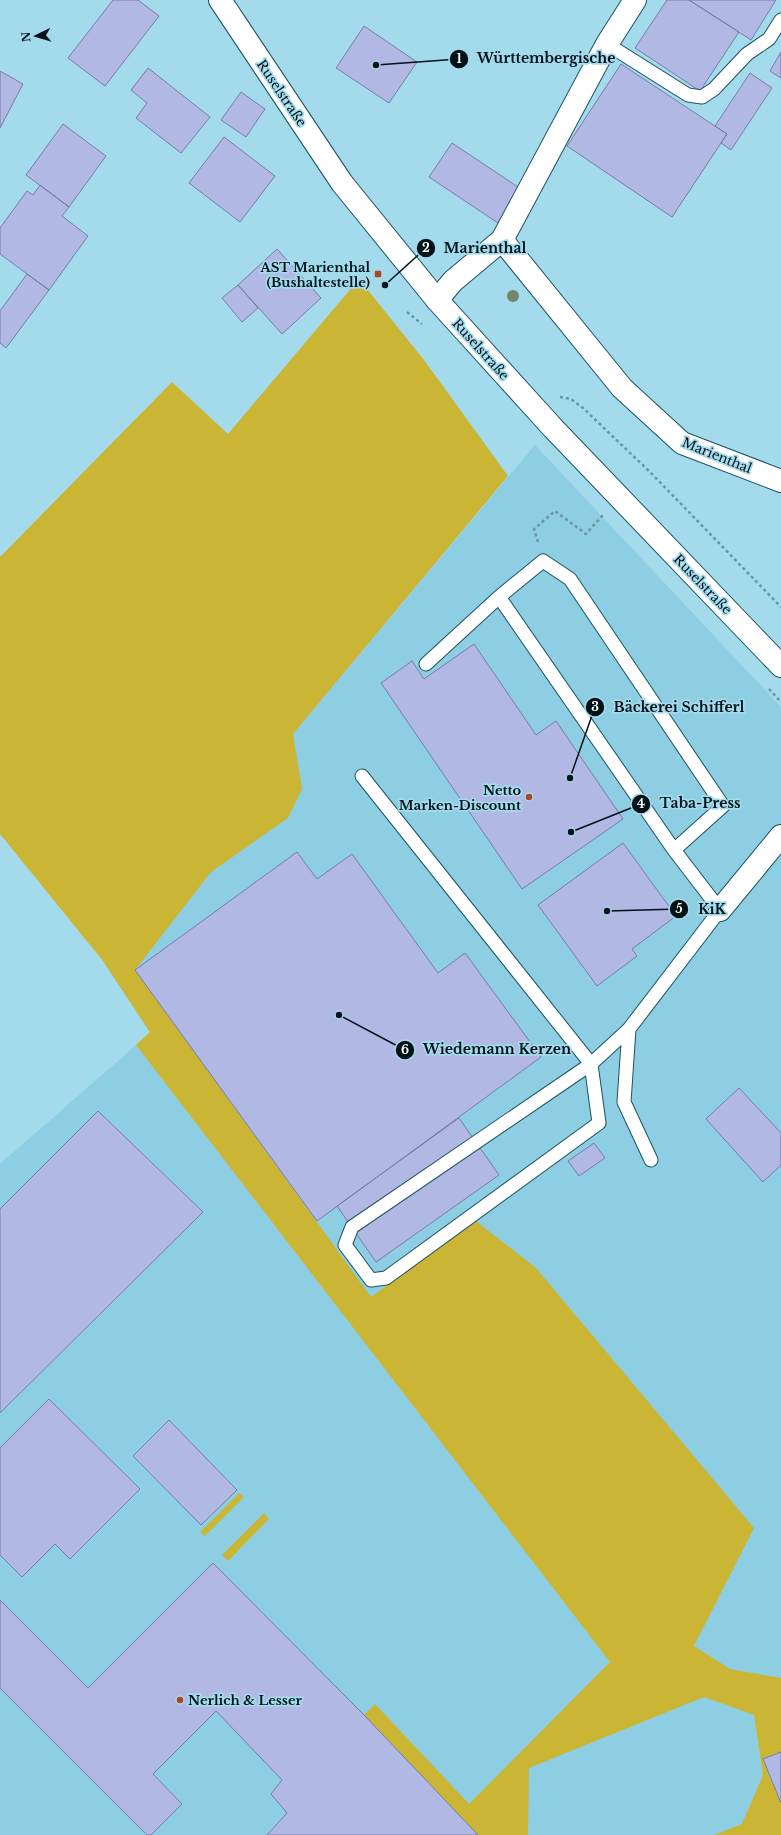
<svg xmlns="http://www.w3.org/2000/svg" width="781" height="1835" font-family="'Libre Baskerville',serif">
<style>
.built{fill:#8dcee2}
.green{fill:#cbb535}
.building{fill:#b2b8e4;stroke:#787da6}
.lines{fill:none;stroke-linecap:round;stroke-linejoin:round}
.lane-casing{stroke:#1a5361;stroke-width:15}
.street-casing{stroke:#1a5361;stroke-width:24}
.secondary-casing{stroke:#1a5361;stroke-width:24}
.path{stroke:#6a94a2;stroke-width:2.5;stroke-dasharray:3 3;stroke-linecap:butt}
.lane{stroke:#fff;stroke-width:13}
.street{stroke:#fff;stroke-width:22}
.secondary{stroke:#fff;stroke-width:22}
.tree{fill:#72856d}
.poi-dot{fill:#ac4521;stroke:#a3dbed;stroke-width:1.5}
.labels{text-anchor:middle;stroke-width:3.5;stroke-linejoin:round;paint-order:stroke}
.street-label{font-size:13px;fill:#001218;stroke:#a3dbed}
.poi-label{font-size:13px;font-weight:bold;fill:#001218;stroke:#a3dbed;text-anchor:end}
.leader{fill:none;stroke:#001218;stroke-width:1.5}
.callout-dot{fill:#001218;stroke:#a3dbed;stroke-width:1.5}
.mark-label{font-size:12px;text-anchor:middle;font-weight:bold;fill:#fff}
.callout-label{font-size:14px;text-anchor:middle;font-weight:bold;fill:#001218;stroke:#a3dbed;stroke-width:3.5;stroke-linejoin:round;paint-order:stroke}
</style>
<rect width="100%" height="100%" fill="#a3dbed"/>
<path class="built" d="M535,445L781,707V1835H0V1164L150,1033L103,961Z"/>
<path class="green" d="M359,279L424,360L508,476L293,734L302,789L288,818L211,872L135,970L371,1297L476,1221L536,1268L754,1528L694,1646L730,1669L781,1678V1752L763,1759L781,1803V1835H714L742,1824L763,1775L754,1715L704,1697L529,1768L528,1835H478L364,1715L375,1704L469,1804L610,1662L136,1045L150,1032L103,961L0,834V557L172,382L228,434Z
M239,1493L244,1497L205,1536L200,1532Z
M264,1513L269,1519L228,1561L222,1555Z"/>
<path class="building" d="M113,0H138L159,16L105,86L68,58Z
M667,0H689L739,32L700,91L635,48Z
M689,0H776L751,40Z
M364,26L417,62L389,103L336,68Z
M781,52V78L770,71Z
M621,64L727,134L672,217L567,146Z
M148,68L210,117L181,153L136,118L147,103L131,90Z
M0,71L23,84L0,128Z
M750,73L772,88L731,150L721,143L727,134L715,126Z
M241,92L265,109L246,137L221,120Z
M63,124L106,156L69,207L26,175Z
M224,137L275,176L240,222L189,183Z
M452,143L521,189L498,223L429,177Z
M40,185L69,207L62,216L88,236L49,290L0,254V228L27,191L33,195Z
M277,249L321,298L282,334L238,285Z
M27,274L49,290L6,348L0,343V311Z
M238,285L258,308L242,322L222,298Z
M474,644L536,735L556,721L623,819L522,889L381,683L412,661L424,679Z
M623,843L676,916L632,949L637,956L597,986L538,905Z
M297,852L317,879L352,854L438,973L465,953L541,1057L317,1221L135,970Z
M739,1088L781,1133V1165L763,1182L706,1119Z
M98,1111L203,1212L0,1413V1209Z
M459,1118L499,1175L376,1262L337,1206Z
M594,1143L605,1158L579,1176L568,1161Z
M49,1399L140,1489L70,1559L55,1544L22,1577L0,1555V1448Z
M169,1420L237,1490L201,1525L133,1456Z
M213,1563L364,1715L478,1835H267L287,1813L271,1794L282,1780L216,1711L153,1774L182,1804L151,1835H147L0,1688V1600L88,1688Z
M781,1752V1803L763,1759Z"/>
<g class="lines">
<g class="lane-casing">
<path id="lane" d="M607,44L688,95L702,97L714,89L747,54L769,39L781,20
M426,664L499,597
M362,776L591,1064L629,1029
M591,1064L599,1123L386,1278L371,1280L345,1245L352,1227Z
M651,1160L624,1102L629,1029L720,910L674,850L723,806L570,579L543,561L499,597L674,850"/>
</g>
<g class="street-casing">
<path id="street" d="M502,240L622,388L682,443L781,481
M437,300L453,281L502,240L607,44L635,0
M720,910L781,836"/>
</g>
<g class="secondary-casing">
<path id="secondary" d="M220,0L342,183L437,300L553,428L781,666"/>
</g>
<path class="path" d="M407,312L422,324
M560,397L571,399L583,408L650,472L781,607
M538,542L534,529L555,511L586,534L603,515
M769,689L781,702"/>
<use href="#lane" class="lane"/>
<use href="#street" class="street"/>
<use href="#secondary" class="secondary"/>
</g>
<circle class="tree" cx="513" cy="296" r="6"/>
<g class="poi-dot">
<rect x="374" y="270" width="8" height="8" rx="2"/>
<circle cx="529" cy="797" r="4"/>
<circle cx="180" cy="1700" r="4"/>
</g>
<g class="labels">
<g class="street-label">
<text transform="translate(282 93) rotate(56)" y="5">Ruselstraße</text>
<text transform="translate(481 349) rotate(48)" y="5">Ruselstraße</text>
<text transform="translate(717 455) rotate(22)" y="5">Marienthal</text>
<text transform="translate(703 584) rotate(46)" y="5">Ruselstraße</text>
</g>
<g class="poi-label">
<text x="370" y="272">AST Marienthal<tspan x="370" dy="15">(Bushaltestelle)</tspan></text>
<text x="521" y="795">Netto<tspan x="521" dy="15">Marken-Discount</tspan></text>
<text x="188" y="1705" text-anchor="start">Nerlich &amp; Lesser</text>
</g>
</g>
<path class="leader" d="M376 65L459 59M385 285L426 248M570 778L595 707M571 832L641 804M607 911L679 909M339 1015L405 1050"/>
<g class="callout-dot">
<circle cx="376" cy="65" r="4"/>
<circle cx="385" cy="285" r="4"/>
<circle cx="570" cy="778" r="4"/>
<circle cx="571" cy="832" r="4"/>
<circle cx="607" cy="911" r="4"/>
<circle cx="339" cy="1015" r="4"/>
<circle cx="459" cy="59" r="10"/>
<circle cx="426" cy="248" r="10"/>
<circle cx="595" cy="707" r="10"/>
<circle cx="641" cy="804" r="10"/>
<circle cx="679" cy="909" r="10"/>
<circle cx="405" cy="1050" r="10"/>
</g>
<g class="mark-label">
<text x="459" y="63">1</text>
<text x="426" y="252">2</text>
<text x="595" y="711">3</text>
<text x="641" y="808">4</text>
<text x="679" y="913">5</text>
<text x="405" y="1054">6</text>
</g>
<g class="callout-label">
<text x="546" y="63">Württembergische</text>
<text x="485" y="253">Marienthal</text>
<text x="679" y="712">Bäckerei Schifferl</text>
<text x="700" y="808">Taba-Press</text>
<text x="712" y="914">KiK</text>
<text x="497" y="1054">Wiedemann Kerzen</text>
</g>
<g transform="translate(36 36) rotate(265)" stroke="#a3dbed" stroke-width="3" paint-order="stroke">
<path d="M0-3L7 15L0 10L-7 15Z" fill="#001218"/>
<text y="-6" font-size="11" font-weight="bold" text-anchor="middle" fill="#001218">N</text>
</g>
</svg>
